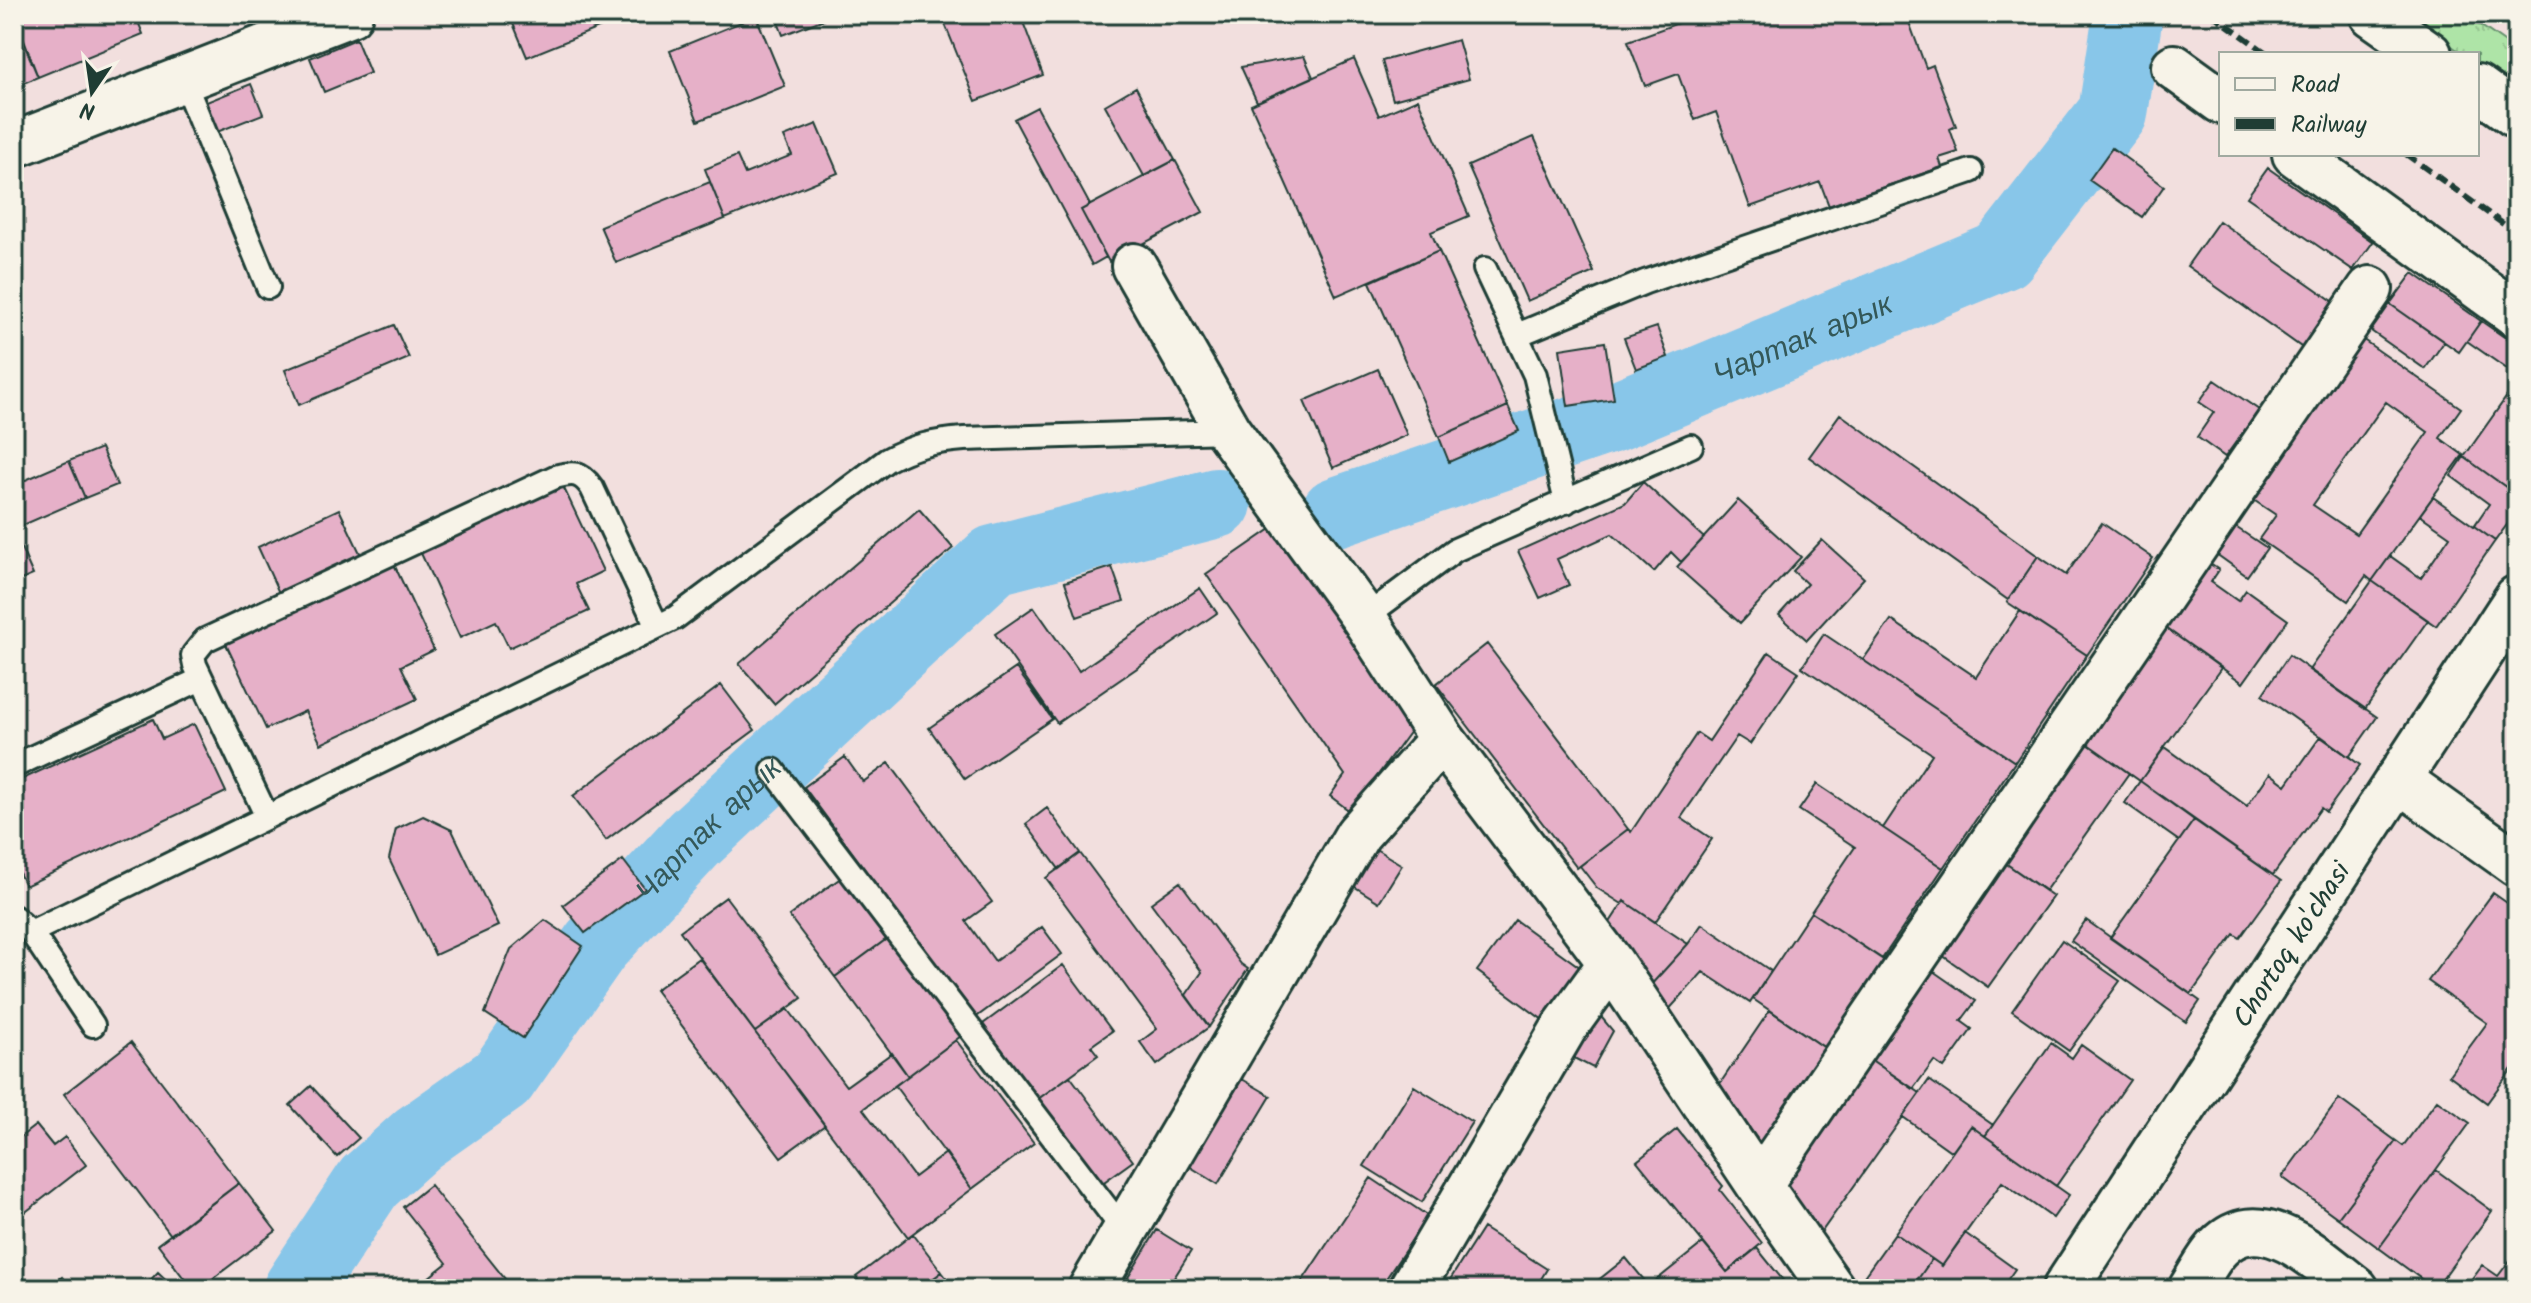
<svg xmlns="http://www.w3.org/2000/svg" width="2531" height="1303" font-family="Kalam,sans-serif">
<style>
.grass{fill:url(#grass-tufts);stroke:#66906e;stroke-width:2}
.lines{fill:none;stroke-linecap:round;stroke-linejoin:round}
.river{stroke:#88c6e9;stroke-width:70}
.building{fill:#e6b0c8;stroke:#1f3d34;stroke-width:2;fill-rule:evenodd}
.lane-casing{stroke:#1f3d34;stroke-width:28}
.street-casing{stroke:#1f3d34;stroke-width:50}
.secondary-casing{stroke:#1f3d34;stroke-width:50}
.highway-casing{stroke:#1f3d34;stroke-width:50}
.lane{stroke:#f7f3e8;stroke-width:22}
.street{stroke:#f7f3e8;stroke-width:44}
.secondary{stroke:#f7f3e8;stroke-width:44}
.highway{stroke:#f7f3e8;stroke-width:44}
.rail{stroke:#1f3d34;stroke-width:6;stroke-dasharray:12 6;stroke-linecap:butt}
.labels{text-anchor:middle;stroke-width:6;stroke-linejoin:round;paint-order:stroke}
.street-label{font-size:28px;fill:#1f3d34;stroke:#f7f3e8}
.water-label{font-size:30px;font-style:italic;fill:#345858;stroke:#f7f3e8}
</style>
<defs>
<pattern id="grass-tufts" width="24" height="20" patternUnits="userSpaceOnUse" patternTransform="scale(2)"><rect width="24" height="20" fill="#aee4a7"/><path d="M3 7l-1-3M5 7V3M7 7l1-3M15 17l-1-3M17 17v-4M19 17l1-3" fill="none" stroke="#95c490"/></pattern>
</defs>
<rect width="100%" height="100%" fill="#f2dfde"/>
<filter id="ink" filterUnits="userSpaceOnUse"><feTurbulence type="fractalNoise" baseFrequency=".0125" numOctaves="2"/><feDisplacementMap in="SourceGraphic" scale="16" xChannelSelector="R" yChannelSelector="G"/><feConvolveMatrix kernelMatrix="1 2 1 2 8 2 1 2 1" color-interpolation-filters="sRGB"/></filter>
<g filter="url(#ink)">
<path class="grass" d="M2407,14H2464L2517,51V92L2477,64V54H2463Z"/>
<g class="lines">
<g class="river">
<path id="s1" d="M1336,512L1611,418L2003,255L2113,113L2128,14"/>
<path id="s2" d="M298,1289L369,1182L418,1138L502,1079L596,945L694,839L994,560L1217,503"/>
</g>
</g>
<path class="building" d="M14,14H135L143,34L38,77Z
M509,14H633L527,57Z
M775,14H837L783,35Z
M941,14H1020L1043,75L976,101Z
M1703,14H1722L1724,20L1740,14H1871L1875,25L1906,14L1926,68L1933,65L1956,126L1950,129L1958,152L1939,158L1942,167L1829,206L1820,182L1750,207L1716,112L1695,120L1678,74L1645,86L1628,41Z
M756,16L785,86L698,121L670,51Z
M14,20L38,77L14,87Z
M356,39L370,73L324,92L310,58Z
M1458,40L1469,79L1393,100L1382,61Z
M1304,56L1313,77L1257,102L1241,67Z
M1354,59L1379,116L1418,99L1469,216L1431,232L1439,251L1336,296L1251,105Z
M251,84L263,114L217,132L204,103Z
M1136,87L1175,160L1144,176L1105,105Z
M1037,107L1090,205L1081,210L1106,257L1092,265L1014,119Z
M817,124L838,173L725,219L705,169L737,156L745,174L792,155L784,137Z
M1534,137L1594,272L1527,301L1468,166Z
M2112,148L2164,186L2142,217L2089,180Z
M1175,160L1203,212L1109,262L1081,210Z
M2268,168L2373,242L2353,270L2247,197Z
M710,182L725,219L616,263L600,226Z
M2219,221L2337,304L2304,349L2187,266Z
M1439,251L1508,406L1439,437L1370,282Z
M2413,273L2481,321L2459,352L2390,304Z
M2390,304L2444,342L2425,369L2371,331Z
M2481,321L2517,346V376L2467,341Z
M394,325L409,358L299,405L285,370Z
M1657,327L1668,357L1636,369L1624,338Z
M2362,339L2461,408L2440,438L2463,455L2372,581L2366,576L2348,601L2259,539L2276,515L2249,497ZM2386,402L2428,432L2356,534L2313,505Z
M1605,342L1614,399L1568,406L1560,349Z
M1378,369L1407,435L1333,468L1304,401Z
M2215,380L2259,410L2225,457L2197,437L2214,412L2199,402Z
M2517,382V495L2464,457Z
M1508,406L1519,431L1449,462L1439,437Z
M1840,414L2038,556L2008,600L1809,457Z
M101,448L117,485L85,498L69,461Z
M2464,457L2517,495V511L2495,541L2474,526L2489,504L2451,476Z
M69,461L85,498L14,529V485Z
M561,482L603,571L576,584L589,611L509,648L496,621L460,638L419,549Z
M1643,482L1704,538L1681,562L1671,552L1654,572L1612,534L1557,559L1569,585L1540,598L1518,551L1625,503Z
M2433,497L2495,541L2436,626L2372,581L2390,556L2421,578L2450,536L2420,515Z
M1738,500L1801,557L1740,623L1677,567Z
M339,509L361,555L279,593L258,547Z
M919,509L953,548L774,704L739,664Z
M2102,523L2153,558L2087,655L2007,602L2038,556L2066,575Z
M2231,524L2267,548L2247,576L2212,551Z
M1274,527L1413,727L1351,812L1330,796L1345,775L1206,574Z
M15,534L33,575L14,583V535Z
M1822,540L1864,578L1807,640L1779,615L1807,584L1793,571Z
M2204,560L2219,570L2211,582L2238,601L2246,590L2288,620L2243,683L2159,623Z
M393,562L434,650L401,666L417,699L321,744L305,711L266,729L224,640Z
M1112,567L1124,601L1077,617L1065,582Z
M2372,581L2428,620L2365,709L2309,670Z
M1200,588L1217,613L1057,723L995,634L1034,607L1079,671Z
M2020,611L2087,655L2015,762L1863,660L1891,620L1976,677Z
M2159,623L2221,668L2140,781L2085,742Z
M1824,634L2015,762L1943,868L1883,828L1932,754L1802,667Z
M1487,644L1628,829L1577,868L1436,684Z
M1769,652L1799,672L1750,744L1737,736L1681,818L1712,839L1655,922L1624,901L1622,904L1597,888L1580,866L1628,829L1631,832L1697,733L1709,741Z
M2289,655L2377,717L2349,757L2262,695Z
M1016,668L1052,719L965,779L929,728Z
M721,685L755,730L606,840L573,796Z
M153,719L162,739L194,724L226,792L25,886L14,862V783Z
M2321,736L2360,765L2326,812L2321,808L2273,875L2140,781L2165,747L2247,806L2270,773L2286,785Z
M2085,742L2129,773L2045,891L2001,860Z
M845,757L863,782L889,763L992,902L966,921L995,961L1042,927L1062,954L975,1018L804,787Z
M2140,781L2194,820L2179,841L2125,803Z
M1817,784L1943,868L1882,959L1811,912L1855,847L1799,810Z
M1047,808L1080,853L1059,869L1026,824Z
M423,816L452,830L498,926L435,955L389,859L396,829Z
M2194,820L2281,881L2240,938L2234,934L2191,994L2110,938Z
M1374,848L1402,865L1379,902L1352,885Z
M1080,853L1209,1027L1157,1065L1140,1042L1157,1029L1046,878Z
M623,860L645,889L585,933L563,905Z
M2001,860L2053,896L1988,987L1936,951Z
M842,877L888,938L835,977L789,916Z
M1180,882L1241,964L1248,969L1209,1027L1186,995L1202,972L1151,903Z
M2493,893L2517,910V1062L2487,1103L2449,1075L2487,1023L2428,981Z
M726,897L802,998L755,1032L680,931Z
M1624,901L1688,944L1649,987L1607,927Z
M1811,912L1887,962L1828,1050L1753,999Z
M545,920L583,946L523,1038L485,1013L511,949Z
M1515,920L1581,968L1543,1020L1477,971Z
M2086,920L2200,1001L2186,1022L2071,941Z
M1702,924L1771,971L1750,1003L1703,972L1665,1014L1649,987L1688,944Z
M888,938L961,1036L908,1076L835,977Z
M2062,940L2120,981L2069,1051L2012,1011Z
M699,958L825,1125L781,1157L655,990Z
M1063,965L1112,1031L1091,1046L1098,1055L1038,1099L983,1024Z
M1933,971L1976,1001L1961,1021L1972,1029L1944,1068L1934,1061L1913,1089L1870,1059Z
M788,1009L846,1086L892,1053L908,1076L863,1109L914,1177L946,1153L972,1189L908,1237L755,1032Z
M1770,1010L1828,1050L1763,1147L1719,1085Z
M1597,1012L1613,1031L1593,1068L1572,1057Z
M956,1040L1034,1143L972,1189L895,1086Z
M131,1042L239,1183L171,1235L64,1094Z
M2051,1043L2072,1058L2081,1045L2130,1080L2056,1186L1985,1136Z
M1870,1059L1920,1093L1820,1234L1781,1186Z
M1070,1076L1133,1161L1101,1184L1038,1099Z
M1242,1079L1271,1096L1218,1184L1189,1166Z
M1929,1080L1993,1125L1985,1136L1971,1126L1952,1152L1903,1117Z
M311,1086L359,1138L337,1157L290,1105Z
M1414,1086L1472,1122L1422,1202L1364,1166Z
M2339,1099L2396,1141L2338,1218L2282,1177Z
M2437,1100L2470,1123L2379,1248L2338,1218L2396,1141L2403,1146Z
M36,1125L53,1146L65,1137L86,1165L14,1221V1142Z
M1971,1126L2069,1195L2053,1218L2002,1182L1942,1266L1895,1233Z
M1677,1129L1723,1186L1720,1190L1762,1243L1727,1272L1637,1161Z
M2436,1170L2492,1211L2435,1289L2379,1248Z
M1371,1178L1428,1216L1379,1289H1303L1299,1286Z
M239,1183L276,1231L199,1289H192L158,1244Z
M430,1185L513,1289H414L447,1263L403,1207Z
M1483,1228L1547,1269L1535,1289H1444Z
M1157,1230L1191,1251L1167,1289H1121Z
M1895,1233L1932,1259L1911,1289H1855Z
M1965,1233L2015,1269L2001,1289H1911L1932,1259L1942,1266Z
M913,1234L942,1272L919,1289H865L856,1277Z
M1703,1243L1727,1272L1757,1248L1790,1289H1602L1596,1282L1626,1258L1649,1286Z
M2517,1251V1289H2464L2482,1265L2498,1276Z
M158,1272L176,1289H142Z
M942,1272L955,1289H919Z
M62,1277L72,1289H47Z"/>
<g class="lines">
<g class="lane-casing">
<path id="lane" d="M183,79L268,287
M1485,269L1535,375L1566,502
M1517,335L1645,282L1971,171
M1364,618L1455,550L1691,446
M14,766L201,679
M773,770L1125,1232
M267,817L195,665L193,655L205,640L555,477C573,472 581,472 592,488L657,626
M14,917L31,932L675,618L887,460C913,446 935,441 964,439L1228,431
M31,932L93,1025"/>
</g>
<g class="street-casing">
<path id="street" d="M2174,67L2221,101
M14,145L350,14
M2295,154L2517,315
M1134,266L1228,431L1364,618L1442,739L1611,963L1759,1185L1832,1289
M2398,779L2517,864
M1759,1185L2370,289
M1091,1289L1358,834L1442,739
M1411,1289L1564,1028L1611,963
M2191,1289C2200,1275 2208,1258 2219,1247C2263,1203 2321,1263 2356,1289"/>
</g>
<g class="secondary-casing">
<g id="secondary">
<path id="s3" d="M2065,1289L2517,598"/>
</g>
</g>
<g class="highway-casing">
<path id="highway" d="M2372,14L2429,54
M2477,87L2517,116"/>
</g>
<use href="#lane" class="lane"/>
<use href="#street" class="street"/>
<use href="#secondary" class="secondary"/>
<use href="#highway" class="highway"/>
<path class="rail" d="M2212,14L2268,54
M2406,154L2517,234"/>
</g>
</g>
<g class="labels">
<g class="street-label">
<text dy="10" stroke="none"><textPath href="#s3" startOffset="412">Chortoq ko'chasi</textPath></text>
</g>
<g class="water-label">
<text dy="10" stroke="none"><textPath href="#s1" startOffset="498">Чартак арык</textPath></text>
<text dy="10" stroke="none"><textPath href="#s2" startOffset="622">Чартак арык</textPath></text>
</g>
</g>
<rect width="2531" height="1303" fill="none" stroke="#f7f3e8" stroke-width="48"/>
<rect x="24" y="24" width="2483" height="1255" fill="none" stroke="#1f3d34" stroke-width="3" filter="url(#ink)"/>
<rect x="2219" y="52" width="260" height="104" fill="#f7f3e8" stroke="#a1aaa0" stroke-width="2"/>
<rect x="2235" y="78" width="40" height="12" fill="#f7f3e8" stroke="#a1aaa0" stroke-width="2"/>
<text x="2291" y="92" font-size="24" fill="#1f3d34">Road</text>
<rect x="2235" y="118" width="40" height="12" fill="#1f3d34" stroke="#a1aaa0" stroke-width="2"/>
<text x="2291" y="132" font-size="24" fill="#1f3d34">Railway</text>
<g transform="translate(92 92) rotate(193)" stroke="#f7f3e8" stroke-width="6" paint-order="stroke">
<path d="M0-6L14 30L0 20L-14 30Z" fill="#1f3d34"/>
<text y="-12" font-size="22" font-weight="bold" text-anchor="middle" fill="#1f3d34">N</text>
</g>
</svg>
